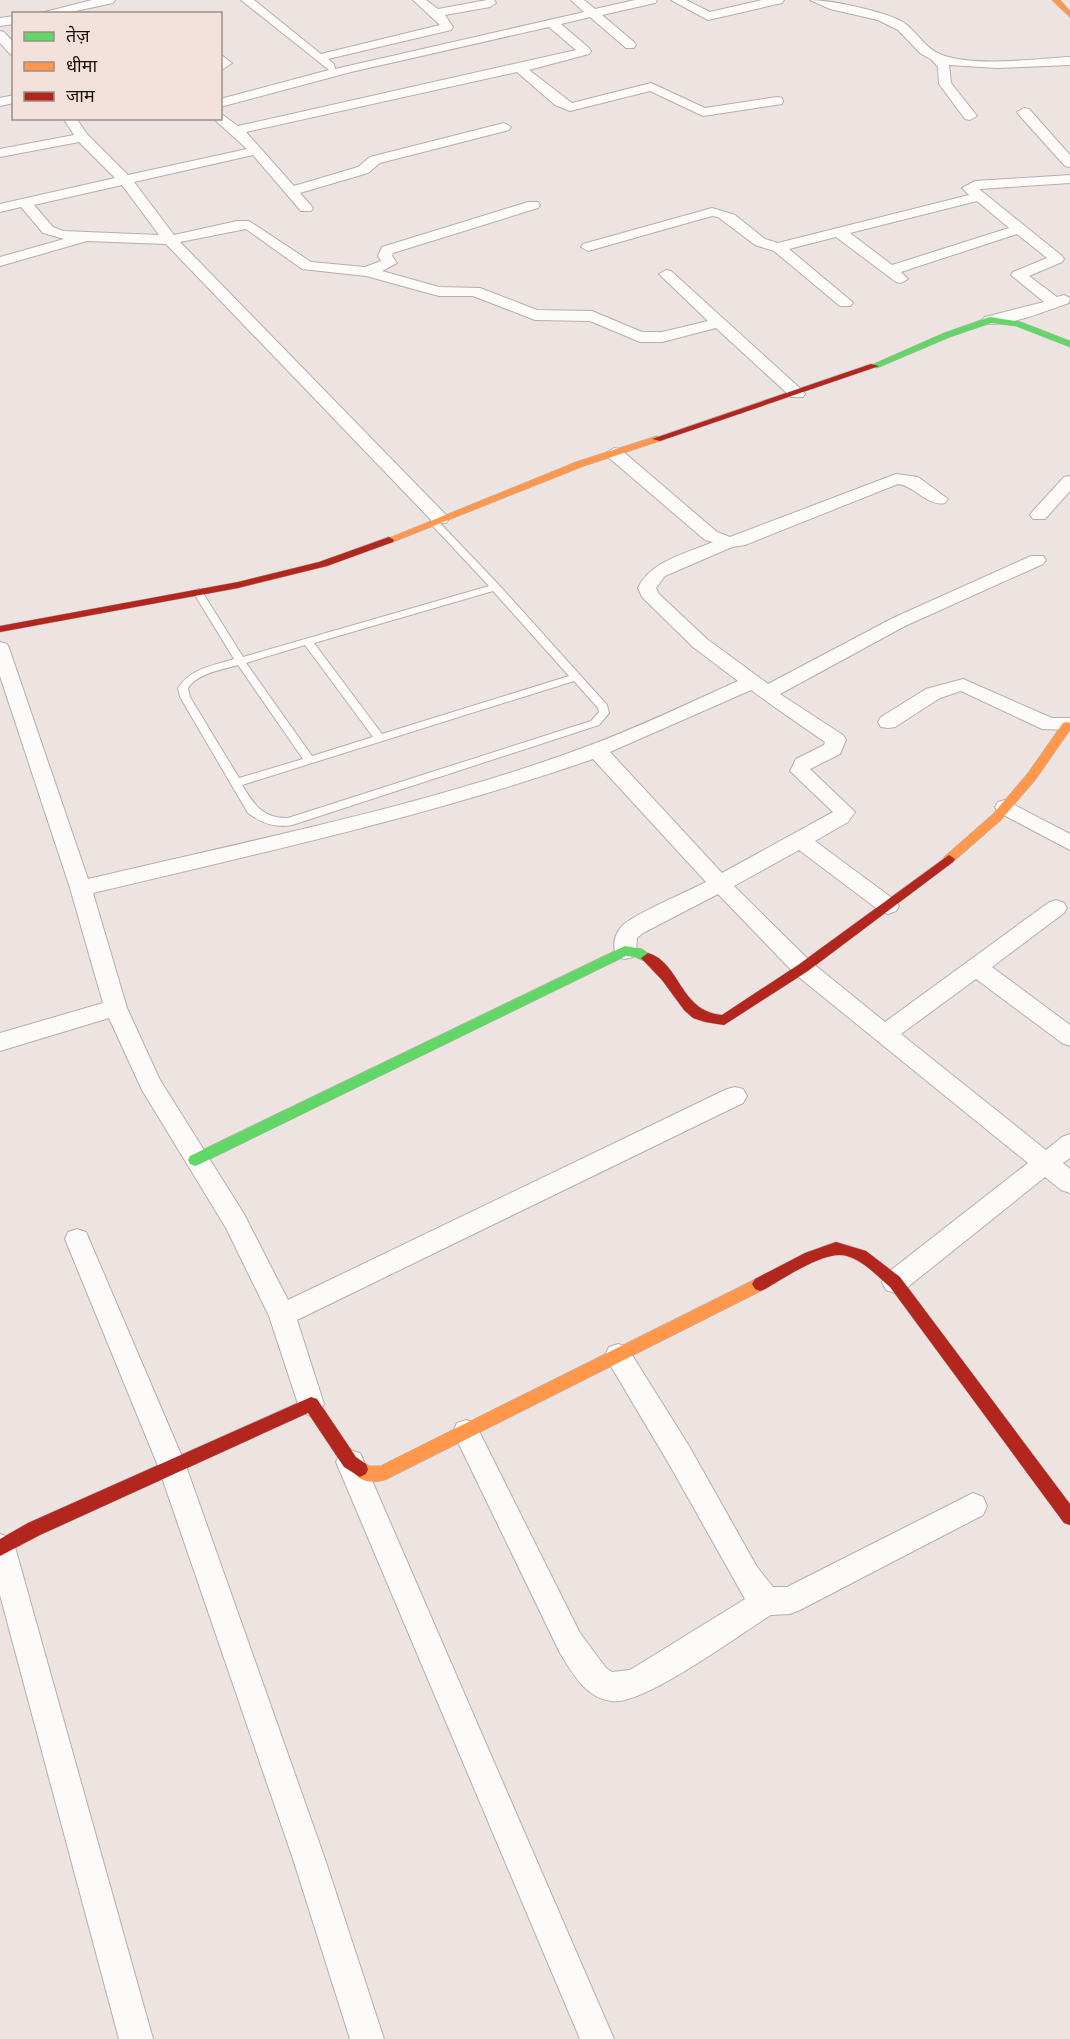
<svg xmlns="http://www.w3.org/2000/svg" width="1070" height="2039" font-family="'PT Serif','Noto Sans Devanagari',serif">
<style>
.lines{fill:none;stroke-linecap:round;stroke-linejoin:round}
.lane-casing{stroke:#b5aeac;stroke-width:2}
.street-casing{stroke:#b5aeac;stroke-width:2}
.fast-casing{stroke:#b5aeac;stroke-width:1}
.slow-casing{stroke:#b5aeac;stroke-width:1}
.jam-casing{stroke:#b5aeac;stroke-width:1}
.lane{fill:#fcfbfa;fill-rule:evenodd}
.street{fill:#fcfbfa;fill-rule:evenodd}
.fast{fill:#63d668;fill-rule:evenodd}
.slow{fill:#ff974d;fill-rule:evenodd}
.jam{fill:#b3261e;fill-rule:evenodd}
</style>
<rect width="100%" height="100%" fill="#ede4e1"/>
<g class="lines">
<g class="lane-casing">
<path id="lane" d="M434,519L437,520L499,585L607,705L609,713L599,725L292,825C276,828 261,823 248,813L180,697L178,688C191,668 212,666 234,659L193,592L198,589L201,590L243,657L489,586L431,524V520ZM493,591L569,676L382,734L314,643ZM305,645L373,737L312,756L246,663ZM238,665L303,759L239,778L190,697L188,688C198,673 221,670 238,665ZM574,681L598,708L599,712L591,721L288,818C262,819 254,804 242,785Z"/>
</g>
<g class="street-casing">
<path id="street" d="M92,0H115L113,3L62,14H37Z
M241,0H254L321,54L440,25L413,0H426L438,9L487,0H494L496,3L490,7L445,15L453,27L451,30L328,59L334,64L335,69L584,12L571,0H584L595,9L635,0H657L655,3L602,15L634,42L636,45L634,48H626L590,17L561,24L589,48L591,51L589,54L529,70L572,103L651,83L705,108L777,97L782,98L783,101L782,104L703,116L650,91L570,111L555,105L517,72L246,132L294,186L358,167L370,157L504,123L511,127L509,130L380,163L368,173L300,193L313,208L311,211H301L253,155L134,182L174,235L237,221H249L311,262L365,267L381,261L378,256L382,247L528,202H538L540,205L538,208L393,253L392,256L397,263L382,271L439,287L480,288L537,310L592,311L642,332H662L708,321L659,274L666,270L671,271L803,391L805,394L803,397H791L716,328L662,342H640L590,321L535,320L473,296H439L366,276L302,269L246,229L180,242L446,515L449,519L446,523H434L166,244L87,241L0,266V257L64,239L43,233L21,207L0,212V204L115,178L79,142L0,157V149L74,135L63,118H76L87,134L128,175L247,149L215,120L220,118V113L238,126L576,50L549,27L351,72L220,107V99L329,70ZM122,185L159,235L63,231L53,227L34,205Z
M671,0H686L710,12L762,0H784L782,3L708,20Z
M810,0C830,0 892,12 907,25C919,35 926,49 942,55C974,67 1035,59 1070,57V65L997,68L949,65L951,83L977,116L970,120L965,119L939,84L938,67L932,60L920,53L898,30L878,20L830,9Z
M14,16V24L0,26V18Z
M0,31L4,32L14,43V55L10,54L0,43Z
M220,54L232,63L220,71Z
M14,95V103L0,106V98Z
M1024,108L1029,109L1070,155V167L1065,166L1019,115L1017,112Z
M1070,175V183L979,189L1062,256L1064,259L1062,262L1029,276L1057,297L1064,295L1070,298L1069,303C1048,310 1006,328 985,323L982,320L985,317L1044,302L1011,275L1013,272L1047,258L1017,234L901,272L908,279L901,283L896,282L836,237L789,249L850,300L853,303L850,306H840L774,251L755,245L718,217L712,216L588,251L581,247L583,244L712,208L735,215L765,239L778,243L969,195L962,188L975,181ZM977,201L1009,228L892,265L850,233Z
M614,448L620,449L717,532L730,537L896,474L918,477L948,499L945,503C928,507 915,486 898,484L745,545L732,547L665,576L656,588L659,594L707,639L768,684L893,618L1031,556H1043L1046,560L1043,564L905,626L780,694L843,735L846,740L840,754L810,769L855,812L848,822L815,841L896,901L899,906L896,911L888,914L880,911L799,850L734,886L811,962L885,1022L1048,903L1056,900L1064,903L1067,908L1064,913L992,967L1070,1025V1046L1062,1043L976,979L901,1034L1046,1150L1062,1137L1070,1134V1158L1063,1163L1070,1169V1193L1061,1190L1045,1177L904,1290L895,1293L886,1290L882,1282L886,1274L1028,1163L795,974L718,894L643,933L637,938L636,951L633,957L625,959L617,957C612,946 614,935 622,926C632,915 689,891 706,882L593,759C429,816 261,853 93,893L127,1008L160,1080L244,1214L288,1300L727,1089L735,1087L743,1089L747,1096L743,1103L297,1320L324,1404L320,1412L311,1416L302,1412L298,1404L269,1316L226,1228L142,1090L109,1018L0,1051V1033L103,1003L70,888L0,676V642L7,644L9,648L88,879C256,839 427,806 588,746C639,727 689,703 738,681L693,647L642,597L638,588C650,561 688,553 713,542L705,540L608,457L606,453ZM751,690C774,707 800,725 825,742L824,745L796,759L790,771L833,812L722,873L610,752Z
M1070,476V491L1045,519H1033L1030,515L1033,511L1064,477Z
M963,679L1052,718H1070V730L1042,729L961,691L940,698L895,727L888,728L881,727L878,722L881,717L926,689Z
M1005,800L1070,834V850L998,812L995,807L998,802Z
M77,1229L86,1232L89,1239L186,1466L325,1859L384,2039H350L293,1859L158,1466L65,1239L68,1232Z
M618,1344L627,1347L689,1446L757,1567L773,1587H787L973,1493L983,1497L987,1506L983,1515L800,1610L790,1614L771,1615C741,1633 642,1707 611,1701C585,1697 573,1674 560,1653L453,1432L457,1423L466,1420L475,1423L580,1633L606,1668L612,1672L630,1670L745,1599L669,1464L609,1363L605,1355L609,1347Z
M350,1450L360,1453L364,1462L614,2039H580L336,1462L340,1453Z
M0,1534L11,1538L15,1547L153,2039H119L0,1595Z"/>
</g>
<g class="fast-casing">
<path id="fast" d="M990,317L1021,322L1070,341V347L1016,326L991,323L950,337L877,368L869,366L944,333Z
M625,946L642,949L655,958L648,963L635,957L626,956L200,1164L195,1166L190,1164L188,1160L190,1156Z"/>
</g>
<g class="slow-casing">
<path id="slow" d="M1052,0H1060L1070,11V17Z
M657,436L660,437V441L584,466L393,542H385L384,540L576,462Z
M1067,722L1070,723V730L1036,779L1001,820L953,862H945L943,859L945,856L993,814L1028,773L1063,723Z
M760,1277L765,1279L768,1284L765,1289L387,1479C374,1484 358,1483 352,1469L354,1464L360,1461L370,1466H380Z"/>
</g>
<g class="jam-casing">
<path id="jam" d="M871,364L879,366L660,441L652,439Z
M389,537L394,540L393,542L327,566L238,588L0,632V626L238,582L319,562Z
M949,855L955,859L953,862L808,971L724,1025L705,1022L693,1018L684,1010L662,980L641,958L648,953C681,963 679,1011 722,1015L798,965Z
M836,1242L866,1251L900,1277L1070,1504V1525L1064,1523L890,1287C877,1276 864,1261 847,1256C826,1249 785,1278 765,1289L760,1291L755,1289L752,1284L755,1279L805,1253Z
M311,1397L317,1399L356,1457L366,1464L368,1469L366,1474L360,1477L344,1467L308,1413L40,1535L0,1556V1539L28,1523Z"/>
</g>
<use href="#lane" class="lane"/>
<use href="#street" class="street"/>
<use href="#fast" class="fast"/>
<use href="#slow" class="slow"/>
<use href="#jam" class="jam"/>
</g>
<rect x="12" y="12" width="210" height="108" fill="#f3e1db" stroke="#9b8e89" stroke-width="1.5"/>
<rect x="24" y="32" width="30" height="9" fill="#63d668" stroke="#9b8e89" stroke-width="1.5"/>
<text x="66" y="42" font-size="18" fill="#16110e">तेज़</text>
<rect x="24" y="62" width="30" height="9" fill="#ff974d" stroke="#9b8e89" stroke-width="1.5"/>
<text x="66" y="72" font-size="18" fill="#16110e">धीमा</text>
<rect x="24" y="92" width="30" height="9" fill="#b3261e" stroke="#9b8e89" stroke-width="1.5"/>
<text x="66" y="102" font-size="18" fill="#16110e">जाम</text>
</svg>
